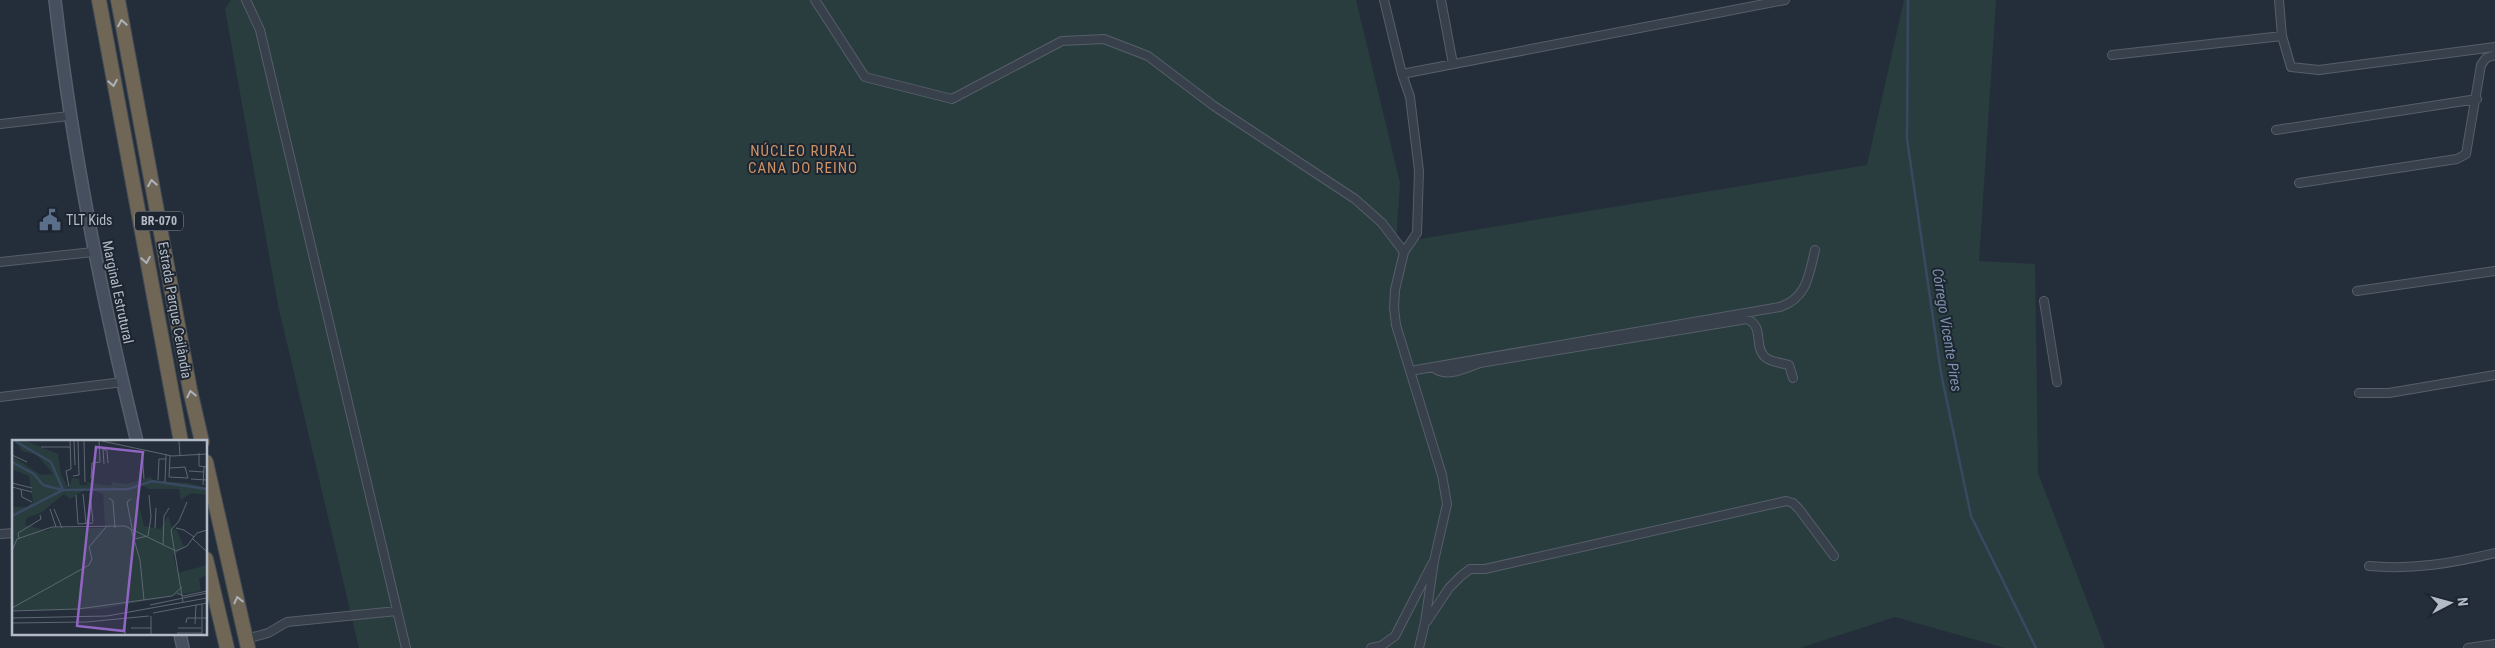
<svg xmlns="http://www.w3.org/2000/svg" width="2495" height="648" font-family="'Roboto Condensed',sans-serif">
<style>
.green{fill:#293d3e}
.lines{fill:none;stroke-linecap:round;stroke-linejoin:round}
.stream{stroke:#394961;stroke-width:2.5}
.street-casing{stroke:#565e69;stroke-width:10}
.secondary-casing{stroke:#565e69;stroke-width:14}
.highway-casing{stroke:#434b56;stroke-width:16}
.street{stroke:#38404b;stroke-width:8}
.secondary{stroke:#464f5e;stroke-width:11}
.highway{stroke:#706655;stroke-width:14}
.oneway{stroke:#acb2bb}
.labels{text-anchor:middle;stroke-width:4;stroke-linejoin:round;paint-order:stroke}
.shield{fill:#1d2530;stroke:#868e99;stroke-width:1}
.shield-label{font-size:12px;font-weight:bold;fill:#b3bbc6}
.poi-label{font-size:14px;fill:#b3bbc6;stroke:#1d2530;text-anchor:start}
.street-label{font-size:14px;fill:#b3bbc6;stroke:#1d2530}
.neighbourhood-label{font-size:15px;letter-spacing:1px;fill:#ce9367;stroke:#1d2530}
.water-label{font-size:15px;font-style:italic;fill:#7c91ac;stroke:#1d2530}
.inset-river{fill:none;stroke:#394961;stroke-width:2.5}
.inset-road{fill:none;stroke:#5d6672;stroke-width:1}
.view{fill:#9165c2;fill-opacity:0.15;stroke:#9165c2;stroke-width:2.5}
.inset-edge{fill:none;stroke:#b3bbc6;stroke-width:2.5}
</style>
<rect width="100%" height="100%" fill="#242e3a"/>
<path class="green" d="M231,0H1356L1400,183L1396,243L1867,165L1904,0H1996L1979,261L2035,264L2038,473L2105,648H2005L1895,617L1800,648H359L278,305L225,9Z"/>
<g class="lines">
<path class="stream" d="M1908,0L1907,139L1941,373L1971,516L2036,648"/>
<g class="street-casing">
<path id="street" d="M246,0L260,30L406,648
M815,0L865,77L952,99L1062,41L1104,39L1148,56L1214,106L1355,199L1382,223L1404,252
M1384,0L1402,74L1410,97L1419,171L1417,233L1404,252L1395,290L1394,308L1396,325L1442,475L1447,504L1434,561L1425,622L1419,648
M1441,0L1453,64
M2279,0L2282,36L2291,67L2319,70L2495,47
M2112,55L2282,36
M1402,74L1785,0
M0,124L69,116
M2276,130L2477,99
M2299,183L2457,159L2466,154L2481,65L2486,58L2495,55
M0,262L93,252
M2357,291L2495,271
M2044,301L2057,382
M1433,367C1446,379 1466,368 1480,363L1747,319C1765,327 1753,346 1765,357C1770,362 1782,363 1789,365L1793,378
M1410,371L1780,307C1807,298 1809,275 1815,250
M2359,393H2389L2495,375
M0,397L123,382
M0,534L14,533
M2369,566C2413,570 2453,563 2495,553
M1427,621L1449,588L1461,576L1470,569H1485L1786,501L1793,503L1799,509L1834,556
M246,639L268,633L287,622L397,611
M1371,648L1381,646L1395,636L1432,564
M2468,648L2495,644"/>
</g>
<g class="secondary-casing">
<path id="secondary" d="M55,0C72,150 101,295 137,442
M180,634L183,648"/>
</g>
<g class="highway-casing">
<path id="highway" d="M99,0L181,442
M118,0L190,390L202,442
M206,462L248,648
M206,559L227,648"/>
</g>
<use href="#street" class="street"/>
<use href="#secondary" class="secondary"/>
<use href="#highway" class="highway"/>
</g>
<defs><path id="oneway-chevron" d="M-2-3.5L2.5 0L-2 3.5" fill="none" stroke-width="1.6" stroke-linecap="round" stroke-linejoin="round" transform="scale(1.25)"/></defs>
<g class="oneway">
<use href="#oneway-chevron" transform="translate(122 23) rotate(-100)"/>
<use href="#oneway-chevron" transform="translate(113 83) rotate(80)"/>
<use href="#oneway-chevron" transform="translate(152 183) rotate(-100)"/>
<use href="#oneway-chevron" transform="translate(146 260) rotate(80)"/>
<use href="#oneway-chevron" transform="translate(191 394) rotate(-102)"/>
<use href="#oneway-chevron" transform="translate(238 600) rotate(-103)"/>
</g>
<defs>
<g id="civic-bare" transform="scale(1.725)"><path d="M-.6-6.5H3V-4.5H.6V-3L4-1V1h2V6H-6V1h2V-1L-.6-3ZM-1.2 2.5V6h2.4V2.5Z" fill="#5c6f8a" stroke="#1d2530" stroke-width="2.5" paint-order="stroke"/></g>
</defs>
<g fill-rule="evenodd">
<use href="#civic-bare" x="50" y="220"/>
</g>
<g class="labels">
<rect class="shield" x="135" y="211.5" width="48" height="19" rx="4"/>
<g class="shield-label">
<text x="159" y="225">BR-070</text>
</g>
<g class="poi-label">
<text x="66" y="225">TLT Kids</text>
</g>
<g class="street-label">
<text transform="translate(118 292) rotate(78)" y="5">Marginal Estrutural</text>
<text transform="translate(175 310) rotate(80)" y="5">Estrada Parque Ceilândia</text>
</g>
<g class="neighbourhood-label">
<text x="803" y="156">NÚCLEO RURAL<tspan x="803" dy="17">CANA DO REINO</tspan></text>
</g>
<g class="water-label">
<text transform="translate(1947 330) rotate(81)" y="5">Córrego Vicente Pires</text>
</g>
</g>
<g transform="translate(12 440)">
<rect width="195" height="195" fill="#242e3a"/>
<path d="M0,1H14L46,14L49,34L57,50L60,38L67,39L68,45H76L74,42L99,46L100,42L115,44L139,37L141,41L177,43L195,48V55L179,53L169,60L167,49H137L128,44L124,55L132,86L149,89L156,76L161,90L164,89L172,107L161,116L166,133L195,125V134L187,139L189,151L89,169L0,171V67H15L21,62L17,36L0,29V16L29,35L41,34L25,15L10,11L4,1ZM76,48L91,54L93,88H39L36,91L13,85L15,78L30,72L52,54L58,59Z" fill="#293d3e" fill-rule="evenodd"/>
<path class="inset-river" d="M3,1L39,22L51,50M0,22L22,34L31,45L50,50M0,76L51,50L117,49L140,41L195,49"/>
<path class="inset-road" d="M62,1L63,25M72,1L73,42M90,1L160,16L195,14M167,1L168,16M29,7H58M88,7L95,11L96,23M91,9L92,24M130,11L132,39M187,13V26L195,27M0,15L15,22M158,28L173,27L176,38L157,37L158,16M177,31L192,32M61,36L67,35L66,1M79,38L80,23L88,22L87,1M179,39L195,40M146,40L147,19H154M153,42L154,15M0,43L20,48M191,45L192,27M0,47L20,52M57,47L54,31L59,29L58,1M9,49L10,57L20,62M78,53L81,82M71,54L74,83M64,55L66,84L81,83M97,58L101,61L103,88M119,59L115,62L120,88M38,69L44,87M42,69L50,88M143,88L144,68M164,88L172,90L182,97M119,89L128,120L132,160M180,98L195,112M7,99L6,93L29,79L28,75M122,99L136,96L139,77L137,55M151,105L152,76L157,68M0,111L5,99L40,87L113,86L164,111L175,106L185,93L195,90M165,153L172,156L195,151M171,162L159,90L167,81L175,62M138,165L195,153M0,168L77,125L80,119L77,107L94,87M0,171L66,169L160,156L170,147M141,173L195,163M0,178L95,176L195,158M0,183L74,182L137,176M174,183L175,178H195M183,184L184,165M119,188H139M166,188H189M165,193H190M113,194V178M139,194V176M190,194V164"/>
<path class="view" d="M84,7L131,12L112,191L65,186Z"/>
<rect width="195" height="195" class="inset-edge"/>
</g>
<g transform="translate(2450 603) rotate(84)" stroke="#1d2530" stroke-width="4" paint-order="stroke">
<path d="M0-4L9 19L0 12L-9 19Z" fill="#b3bbc6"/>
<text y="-8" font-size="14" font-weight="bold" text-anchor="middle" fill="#b3bbc6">N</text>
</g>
</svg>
